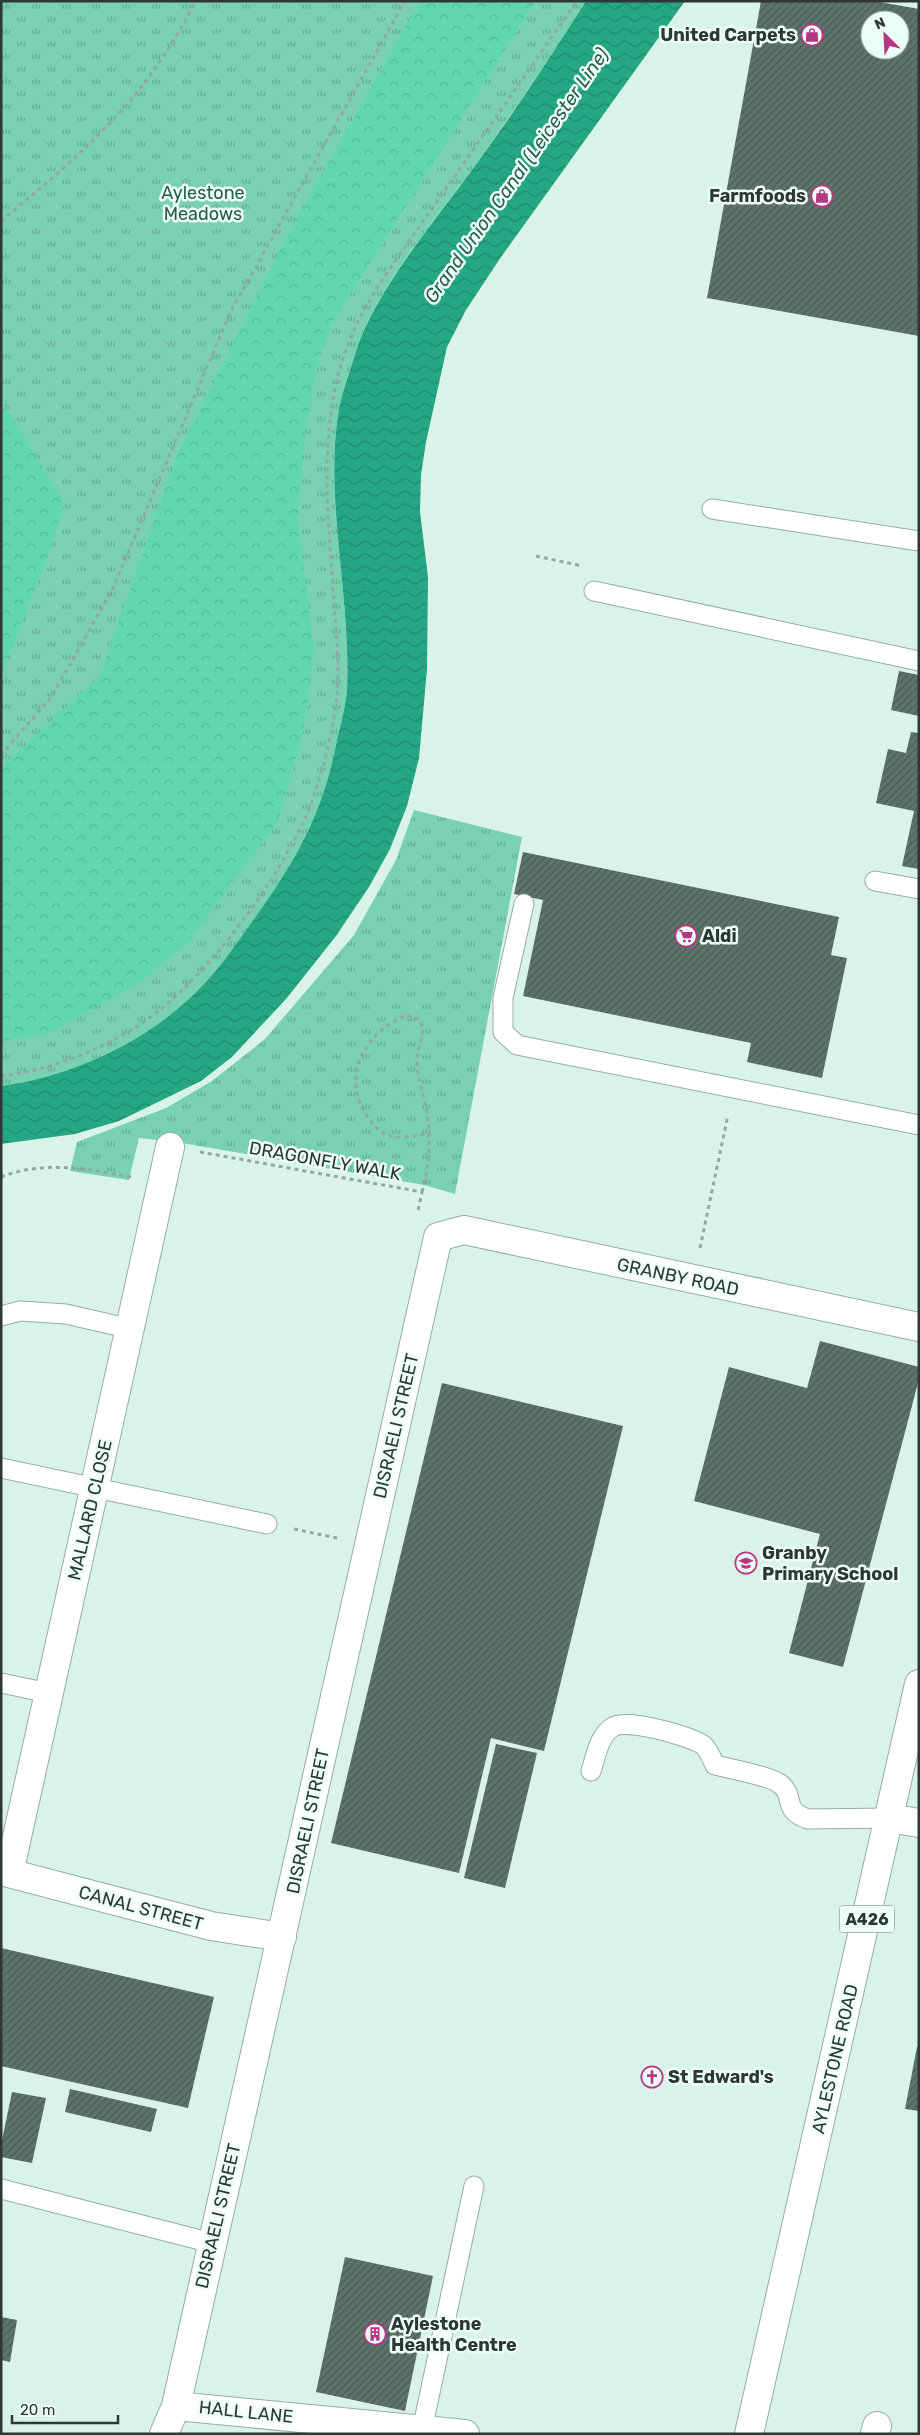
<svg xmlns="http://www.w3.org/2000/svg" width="920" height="2435" font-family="Rubik,sans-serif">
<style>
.grass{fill:url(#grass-tufts)}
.forest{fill:url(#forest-crowns)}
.water{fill:url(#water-waves)}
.building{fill:url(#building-hatch);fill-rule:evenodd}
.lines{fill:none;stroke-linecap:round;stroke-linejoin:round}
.lane-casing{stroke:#95ada4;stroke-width:21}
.street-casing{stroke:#95ada4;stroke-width:30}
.primary-casing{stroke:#95ada4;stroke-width:30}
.path{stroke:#94a79f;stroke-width:3;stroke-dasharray:4 4;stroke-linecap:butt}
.lane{stroke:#fff;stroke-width:19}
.street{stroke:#fff;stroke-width:28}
.primary{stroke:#fff;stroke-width:28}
.labels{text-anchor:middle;stroke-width:5;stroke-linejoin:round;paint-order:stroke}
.shield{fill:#ebfff7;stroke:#66736e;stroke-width:1}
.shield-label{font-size:16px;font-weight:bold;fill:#2d3733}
.poi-label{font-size:18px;font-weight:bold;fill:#2d3733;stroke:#ebfff7;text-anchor:start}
.park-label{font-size:18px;fill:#295a4a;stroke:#ebfff7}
.street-label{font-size:18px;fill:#2d3733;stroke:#ebfff7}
.water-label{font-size:19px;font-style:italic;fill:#2c5d4c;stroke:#ebfff7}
</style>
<defs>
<pattern id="grass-tufts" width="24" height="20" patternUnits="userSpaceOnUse" patternTransform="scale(1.25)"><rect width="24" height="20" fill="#7ad1b2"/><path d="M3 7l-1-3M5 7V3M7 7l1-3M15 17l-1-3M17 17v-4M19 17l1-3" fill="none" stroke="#64aa91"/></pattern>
<pattern id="forest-crowns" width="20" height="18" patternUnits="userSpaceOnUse" patternTransform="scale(1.25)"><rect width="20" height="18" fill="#61d7b0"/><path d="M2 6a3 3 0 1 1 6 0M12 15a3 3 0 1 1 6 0" fill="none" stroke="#55b998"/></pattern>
<pattern id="water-waves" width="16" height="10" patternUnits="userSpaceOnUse" patternTransform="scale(1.25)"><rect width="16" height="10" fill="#25a783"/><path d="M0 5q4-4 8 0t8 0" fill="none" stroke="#20896c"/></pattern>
<pattern id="building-hatch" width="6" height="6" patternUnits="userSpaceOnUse" patternTransform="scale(1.25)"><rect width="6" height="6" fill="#5e746b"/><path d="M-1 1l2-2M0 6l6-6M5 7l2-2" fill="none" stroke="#4a5b54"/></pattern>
</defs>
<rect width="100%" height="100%" fill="#daf3e9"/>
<path class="grass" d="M1,1H586C551,55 516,109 478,161C440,214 375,289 356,351C350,372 341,394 338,415C325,502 351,599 347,688C346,705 341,723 337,740C323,813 297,859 254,919C237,942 221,967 201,987C149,1041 74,1076 1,1086Z
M414,810L522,837L455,1194L424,1185L182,1143L139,1138L129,1180L70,1171L77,1142L166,1108L212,1081L265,1039L354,935L396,860Z"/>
<path class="forest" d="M423,1H536L332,323L316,369L304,446L298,520L314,654L303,733L278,821L190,940L140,982L51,1032L1,1042V768L100,675L177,456L286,238L405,27Z
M1,400L65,503L45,563L1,676Z"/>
<path class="water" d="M586,1H685L501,257L466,310L447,347L426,442L421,475L420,512L428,577L427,669L419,758L407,806L390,849L369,887L336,936L286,999L232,1057L201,1081L119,1121L75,1134L1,1144V1086C74,1076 149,1041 201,987C221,967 237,942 254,919C297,859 323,813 337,740C341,723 346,705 347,688C351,599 325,502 338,415C341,394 350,372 356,351C375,291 437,218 474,167C514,113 550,57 586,1Z"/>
<path class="building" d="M761,1H874L919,9V336L707,298ZM870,20H900V50H870Z
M899,671L919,675V716L891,710Z
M911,732L919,733V869L902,866L914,811L876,803L888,749L906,753Z
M523,852L839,917L831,955L847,958L822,1078L747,1062L751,1043L523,996L543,900L514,894Z
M820,1341L919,1367V1379L843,1667L789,1653L820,1534L694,1501L729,1367L807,1388Z
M442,1383L623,1426L544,1751L491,1738L459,1873L331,1843Z
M496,1744L537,1753L505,1888L464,1878Z
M1,1948L214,1997L188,2108L1,2066Z
M917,2047H919V2111L905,2109Z
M70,2089L157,2109L151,2132L65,2112Z
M12,2092L46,2098L32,2163L1,2157V2145Z
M345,2257L433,2276L405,2411L316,2392Z
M1,2317L17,2320L10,2362L1,2360Z"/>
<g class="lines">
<g class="lane-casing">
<path id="lane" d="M712,509L919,541
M594,591L919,661
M875,881L919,889
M524,904L503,998V1032L517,1045L919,1125
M1,1316L20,1311L66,1314L131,1329
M1,1468L267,1524
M1,1683L49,1693
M591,1771C596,1756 599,1735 613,1727C627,1718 689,1736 703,1745C708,1749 712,1759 715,1765C728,1768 772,1777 780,1784C796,1796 781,1810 808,1819L890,1818
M1,2189L212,2243
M422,2430L474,2186"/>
</g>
<g class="street-casing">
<path id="street" d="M890,1818L919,1823
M1,1871L211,1926L282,1937
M9,1873L170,1147
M176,2406L465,2434
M164,2434L176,2406L438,1237L464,1230L919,1327
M875,2434L877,2426"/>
</g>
<g class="primary-casing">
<path id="primary" d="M749,2434L919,1684"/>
</g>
<path class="path" d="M1,221C67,167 131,112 175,38C182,26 190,14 195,1
M536,556L582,566
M1,755L52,696L113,588L230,313L405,1
M1,1076C47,1071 93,1053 133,1029C198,990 272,889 304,821C319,788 334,731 337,695C340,661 335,622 333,588C327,502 317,411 354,330C361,314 371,299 380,283L577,1
M200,1152L422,1192L418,1211
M1,1177C45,1160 86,1169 131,1177
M422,1192C430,1164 432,1133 425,1103C422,1089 416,1073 417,1057C418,1047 423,1038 423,1027L418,1019L408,1015C367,1029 340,1075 366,1114C372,1124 379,1133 391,1136C404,1139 417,1135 429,1133
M700,1248L728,1115
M294,1529L337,1538"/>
<use href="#lane" class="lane"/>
<use href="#street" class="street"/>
<use href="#primary" class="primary"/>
</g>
<defs>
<g id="shop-ring" transform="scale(1.125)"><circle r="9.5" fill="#ebfff7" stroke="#b73782" stroke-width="1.5"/><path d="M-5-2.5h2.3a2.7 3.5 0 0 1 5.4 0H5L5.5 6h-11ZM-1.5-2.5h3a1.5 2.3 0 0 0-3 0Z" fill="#b73782"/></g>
<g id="supermarket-ring" transform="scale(1.125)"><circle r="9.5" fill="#ebfff7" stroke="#b73782" stroke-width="1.5"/><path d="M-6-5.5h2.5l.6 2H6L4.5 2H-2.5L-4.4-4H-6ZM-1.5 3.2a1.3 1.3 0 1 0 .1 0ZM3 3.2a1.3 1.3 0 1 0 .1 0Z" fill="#b73782"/></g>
<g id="school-ring" transform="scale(1.125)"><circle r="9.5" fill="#ebfff7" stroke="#b73782" stroke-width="1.5"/><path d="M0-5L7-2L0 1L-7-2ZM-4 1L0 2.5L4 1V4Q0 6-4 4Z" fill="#b73782"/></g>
<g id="church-ring" transform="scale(1.125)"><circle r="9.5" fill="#ebfff7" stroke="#b73782" stroke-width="1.5"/><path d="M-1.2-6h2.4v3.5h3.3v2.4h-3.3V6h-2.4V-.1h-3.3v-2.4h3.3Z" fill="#b73782"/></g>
<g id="building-ring" transform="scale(1.125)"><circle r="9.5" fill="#ebfff7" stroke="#b73782" stroke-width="1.5"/><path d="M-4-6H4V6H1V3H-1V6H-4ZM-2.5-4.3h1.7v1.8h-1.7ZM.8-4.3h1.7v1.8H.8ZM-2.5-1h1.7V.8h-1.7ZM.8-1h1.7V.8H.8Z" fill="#b73782"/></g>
</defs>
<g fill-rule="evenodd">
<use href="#shop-ring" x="812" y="35"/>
<use href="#shop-ring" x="822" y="196"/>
<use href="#supermarket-ring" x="686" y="936"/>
<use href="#school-ring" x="746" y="1563"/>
<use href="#church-ring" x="652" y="2077"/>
<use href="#building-ring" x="375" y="2334"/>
</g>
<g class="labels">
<rect class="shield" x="839.5" y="1905.5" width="55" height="27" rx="4"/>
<g class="shield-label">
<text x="867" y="1925">A426</text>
</g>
<g class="poi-label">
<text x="796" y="41" text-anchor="end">United Carpets</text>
<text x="806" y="202" text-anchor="end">Farmfoods</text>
<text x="702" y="942">Aldi</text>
<text x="762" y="1559">Granby<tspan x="762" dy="21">Primary School</tspan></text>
<text x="668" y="2083">St Edward's</text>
<text x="391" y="2330">Aylestone<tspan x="391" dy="21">Health Centre</tspan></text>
</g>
<g class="park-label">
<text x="203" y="199">Aylestone<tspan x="203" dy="21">Meadows</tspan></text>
</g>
<g class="street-label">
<text transform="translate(325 1161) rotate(10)" y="6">DRAGONFLY WALK</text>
<text transform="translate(678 1277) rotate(12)" y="6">GRANBY ROAD</text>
<text transform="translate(396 1426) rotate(-77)" y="6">DISRAELI STREET</text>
<text transform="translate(90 1510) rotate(-77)" y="6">MALLARD CLOSE</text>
<text transform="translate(308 1821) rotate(-78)" y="6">DISRAELI STREET</text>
<text transform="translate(141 1908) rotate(15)" y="6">CANAL STREET</text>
<text transform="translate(835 2059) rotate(-77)" y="6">AYLESTONE ROAD</text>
<text transform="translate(218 2216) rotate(-77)" y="6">DISRAELI STREET</text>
<text transform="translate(246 2412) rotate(6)" y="6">HALL LANE</text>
</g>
<g class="water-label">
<text transform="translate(516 175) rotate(-55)" y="7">Grand Union Canal (Leicester Line)</text>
</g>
</g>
<rect width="920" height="2435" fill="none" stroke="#2d3733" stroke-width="5"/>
<g transform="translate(885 35) rotate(336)"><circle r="24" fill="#ebfff7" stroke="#9fafa9"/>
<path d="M0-4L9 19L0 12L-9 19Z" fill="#b73782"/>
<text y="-8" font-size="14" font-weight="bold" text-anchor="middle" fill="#2d3733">N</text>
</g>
<path d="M12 2415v8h106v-8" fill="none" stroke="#2d3733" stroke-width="2.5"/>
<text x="20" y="2415" font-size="15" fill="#2d3733" stroke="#ebfff7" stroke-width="4" paint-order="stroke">20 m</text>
</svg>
